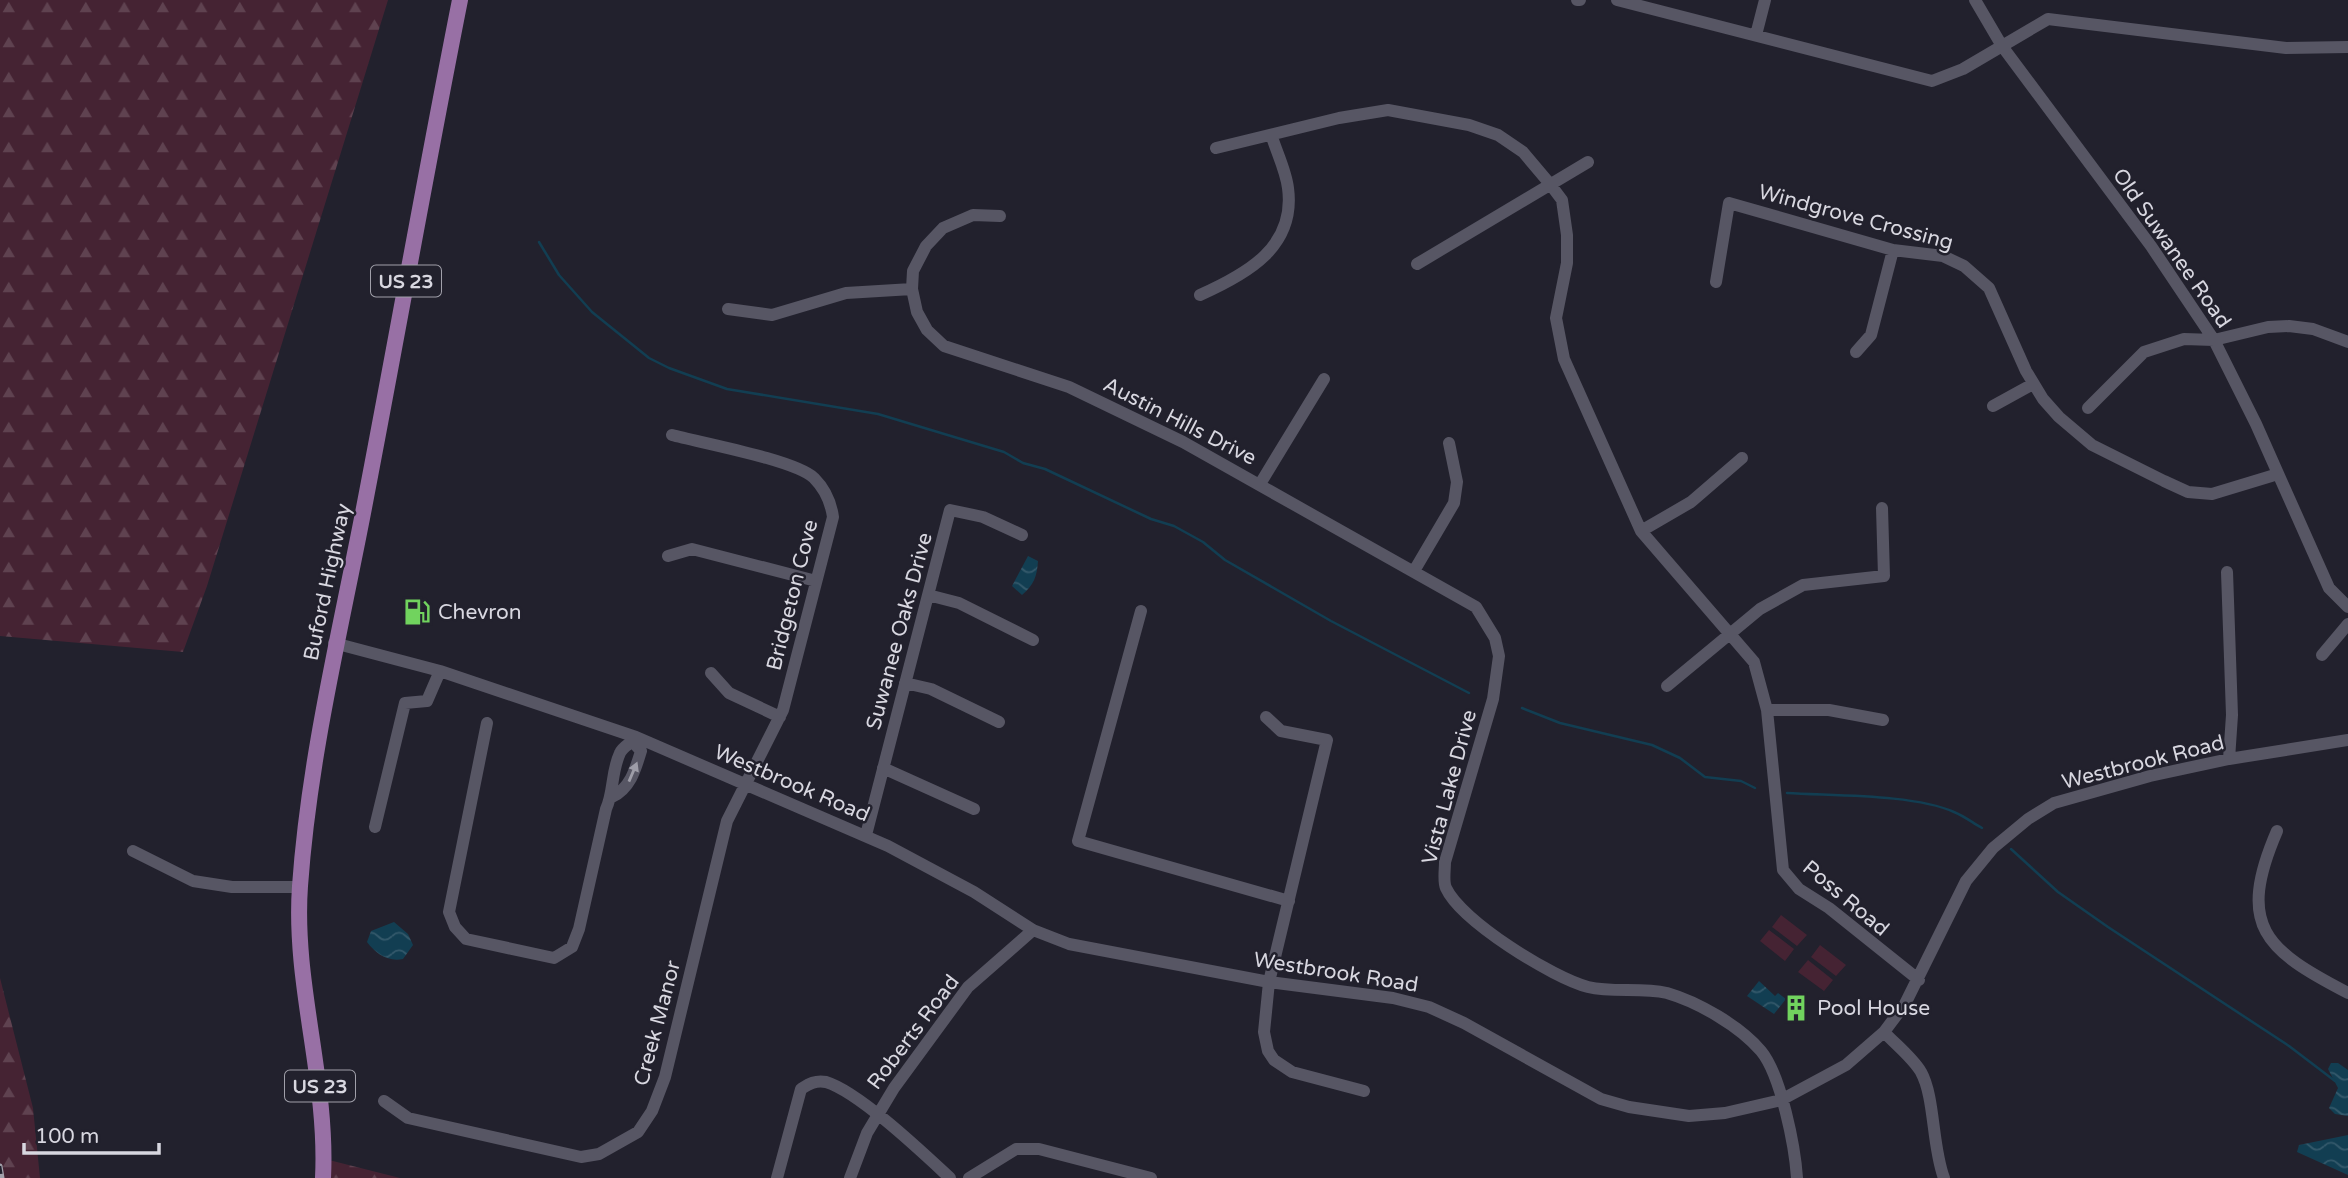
<svg xmlns="http://www.w3.org/2000/svg" width="2348" height="1178" font-family="'Varela Round',sans-serif">
<style>
.forest{fill:url(#forest-firs)}
.pitch{fill:#452333}
.water{fill:url(#water-waves)}
.lines{fill:none;stroke-linecap:round;stroke-linejoin:round}
.stream{stroke:#123e52;stroke-width:2.5}
.minor{stroke:#575664;stroke-width:12}
.major{stroke:#9870a5;stroke-width:16}
.rail-casing{stroke:#a2a1ab;stroke-width:5}
.rail{stroke:#22212d;stroke-width:2.5;stroke-dasharray:8;stroke-linecap:butt}
.oneway{fill:#9e9da8}
.labels{text-anchor:middle;stroke-width:5;stroke-linejoin:round;paint-order:stroke}
.shield{fill:#22212d;stroke:#a1a0aa;stroke-width:2}
.shield-label{font-size:19px;font-weight:bold;fill:#d8d7e0}
.street-label{font-size:21px;fill:#d8d7e0;stroke:#22212d}
.poi-label{font-size:21px;fill:#d8d7e0;stroke:#22212d;text-anchor:start}
</style>
<defs>
<pattern id="forest-firs" width="22" height="20" patternUnits="userSpaceOnUse" patternTransform="scale(1.75)"><rect width="22" height="20" fill="#452333"/><path d="M5 1l3.5 6h-7zM16 11l3.5 6h-7z" fill="#5f4250"/></pattern>
<pattern id="water-waves" width="16" height="10" patternUnits="userSpaceOnUse" patternTransform="scale(1.75)"><rect width="16" height="10" fill="#123e52"/><path d="M0 5q4-4 8 0t8 0" fill="none" stroke="#34596b"/></pattern>
</defs>
<rect width="100%" height="100%" fill="#22212d"/>
<path class="forest" d="M0,0H388L207,586L183,652L0,636Z
M0,978L33,1108L40,1178H0Z
M325,1159L400,1178H322Z"/>
<path class="pitch" d="M1781,915L1807,935L1797,946L1772,927Z
M1769,930L1794,949L1785,961L1760,941Z
M1820,945L1846,965L1836,976L1811,957Z
M1808,960L1833,980L1824,991L1798,972Z"/>
<path class="water" d="M1028,556L1038,561C1037,576 1034,585 1022,595L1012,586Z
M394,922L408,934L413,945L403,959C388,962 376,954 367,942L371,931Z
M1759,981L1775,996L1778,993L1786,999L1774,1014L1747,996Z
M2331,1063H2338L2348,1070V1116L2335,1114L2329,1108L2338,1088L2328,1069Z
M2348,1135V1175L2297,1152L2299,1145Z"/>
<g class="lines">
<path class="stream" d="M539,242L559,275L592,312L649,358L669,368L727,389L878,414L1004,452L1023,463L1045,469L1151,519L1174,526L1203,542L1225,560L1331,621L1469,693
M1522,708L1560,723L1652,745L1680,758L1705,777L1741,781L1755,788
M1787,793C1833,796 1914,794 1954,812C1964,816 1973,823 1982,828
M2011,849L2058,892L2108,927L2289,1046L2335,1081"/>
<path class="minor" d="M1577,0H1580
M1617,0L1932,81L1963,69L2048,19L2286,48L2348,47
M1975,0L2002,46L2151,246L2214,340L2256,424L2329,588L2348,607
M1756,35L1765,0
M1216,148L1339,118L1388,110L1469,125L1498,135L1523,152L1550,184L1562,200L1567,235V263L1556,318L1564,359L1641,531L1754,662L1767,710L1783,870L1799,889L1829,908L1919,980
M1000,216L973,215L943,228L926,246L913,271L912,289L917,312L927,330L944,346L1069,387L1183,442L1476,607L1495,638L1499,656L1493,699L1445,862C1445,870 1443,882 1446,888C1461,921 1553,978 1588,987C1613,993 1641,987 1667,993C1698,1002 1740,1026 1761,1051C1781,1075 1795,1147 1797,1178
M1417,264L1588,162
M1716,282L1729,203L1893,250L1943,256L1964,266L1989,288L2026,371L2043,399L2059,417L2092,445L2164,481L2188,492L2212,494L2278,474
M1200,295C1247,274 1296,247 1288,188C1286,171 1277,153 1272,137
M728,309L772,315L846,293L912,289
M1856,352L1871,335L1893,250
M1993,406L2033,384
M2088,408L2144,352L2184,339L2214,340L2268,327L2289,326L2313,329L2348,342
M1260,484L1324,379
M1641,531L1691,502L1742,458
M668,556L692,549L816,581
M1414,571L1454,503L1457,482L1449,443
M2227,572L2232,715L2229,759
M928,595L959,603L1033,640
M1141,611L1078,841L1289,901
M334,643L440,671L636,737L888,846L974,892L1033,930L1069,944L1269,982L1393,998L1429,1007L1464,1023L1601,1099L1629,1107L1689,1116L1725,1113L1781,1100L1846,1065L1884,1032L1905,1004L1966,881L1993,848L2028,819L2054,803L2150,776L2229,759L2348,740
M2322,655L2348,624
M711,673L729,693L780,717
M905,683L931,689L999,722
M1667,686L1760,609L1803,585L1884,576L1882,508
M1767,710H1829L1883,720
M1266,717L1281,731L1327,740L1269,982L1264,1032L1268,1051L1274,1060L1292,1072L1364,1091
M487,723L449,912L455,927L466,939L554,958L572,947L579,929L606,809C614,792 611,772 620,753C623,746 631,744 636,737
M883,768L974,809
M612,797C630,788 635,771 641,751L633,742
M375,827L405,703L427,701L440,671
M2277,831C2236,926 2265,950 2348,993
M866,835L950,510L983,517L1022,535
M133,851L193,881L232,887H300
M1884,1032C1895,1044 1912,1057 1921,1072C1935,1097 1932,1147 1944,1178
M384,1101L408,1118L581,1157L599,1154L638,1132L652,1111L665,1077L727,821L783,710L833,517C831,503 825,489 814,478C795,460 702,443 672,435
M777,1178L801,1089C809,1084 815,1080 826,1082C859,1092 923,1153 950,1178
M850,1178L867,1133L894,1088L968,987L1033,930
M969,1178L1016,1149H1039L1151,1178"/>
<path class="major" d="M323,1178C328,1079 293,984 300,886C309,759 339,637 363,513C396,342 426,171 460,0"/>
<g class="rail-casing">
<path id="rail" d="M0,1166L2,1178"/>
</g>
<use href="#rail" class="rail"/>
</g>
<defs><path id="oneway-solid" d="M-6-.8H1V-3.2L6.5 0L1 3.2V.8H-6Z" transform="scale(1.75)"/></defs>
<use class="oneway" href="#oneway-solid" transform="translate(633 772) rotate(-67)"/>
<defs>
<g id="fuel-bare" transform="scale(2.1)"><path d="M-5.5-6h7V0h2V4h1.3V-2.5L3-4.5l.8-.8L6-3V5H2.5V1h-1V6h-7ZM-4.2-4.7v3.2H.2V-4.7Z" fill="#71d35e" stroke="#22212d" stroke-width="2.5" paint-order="stroke"/></g>
<g id="building-bare" transform="scale(2.1)"><path d="M-4-6H4V6H1V3H-1V6H-4ZM-2.5-4.3h1.7v1.8h-1.7ZM.8-4.3h1.7v1.8H.8ZM-2.5-1h1.7V.8h-1.7ZM.8-1h1.7V.8H.8Z" fill="#71d35e" stroke="#22212d" stroke-width="2.5" paint-order="stroke"/></g>
</defs>
<g fill-rule="evenodd">
<use href="#fuel-bare" x="417" y="612"/>
<use href="#building-bare" x="1796" y="1008"/>
</g>
<g class="labels">
<g class="shield">
<rect x="371" y="265.5" width="70" height="31" rx="5"/>
<rect x="285" y="1070.5" width="70" height="31" rx="5"/>
</g>
<g class="shield-label">
<text x="406" y="288">US 23</text>
<text x="320" y="1093">US 23</text>
</g>
<g class="street-label">
<text transform="translate(1856 217) rotate(15)" y="7">Windgrove Crossing</text>
<text transform="translate(2172 248) rotate(55)" y="7">Old Suwanee Road</text>
<text transform="translate(1180 421) rotate(27)" y="7">Austin Hills Drive</text>
<text transform="translate(327 582) rotate(-78)" y="7">Buford Highway</text>
<text transform="translate(792 595) rotate(-76)" y="7">Bridgeton Cove</text>
<text transform="translate(899 631) rotate(-75)" y="7">Suwanee Oaks Drive</text>
<text transform="translate(2143 762) rotate(-14)" y="7">Westbrook Road</text>
<text transform="translate(792 783) rotate(23)" y="7">Westbrook Road</text>
<text transform="translate(1449 787) rotate(-75)" y="7">Vista Lake Drive</text>
<text transform="translate(1846 898) rotate(40)" y="7">Poss Road</text>
<text transform="translate(1336 972) rotate(9)" y="7">Westbrook Road</text>
<text transform="translate(657 1023) rotate(-75)" y="7">Creek Manor</text>
<text transform="translate(913 1032) rotate(-53)" y="7">Roberts Road</text>
</g>
<g class="poi-label">
<text x="438" y="619">Chevron</text>
<text x="1817" y="1015">Pool House</text>
</g>
</g>
<path d="M24 1143v10h135v-10" fill="none" stroke="#d8d7e0" stroke-width="3.5"/>
<text x="35" y="1143" font-size="21" fill="#d8d7e0" stroke="#22212d" stroke-width="5" paint-order="stroke">100 m</text>
</svg>
